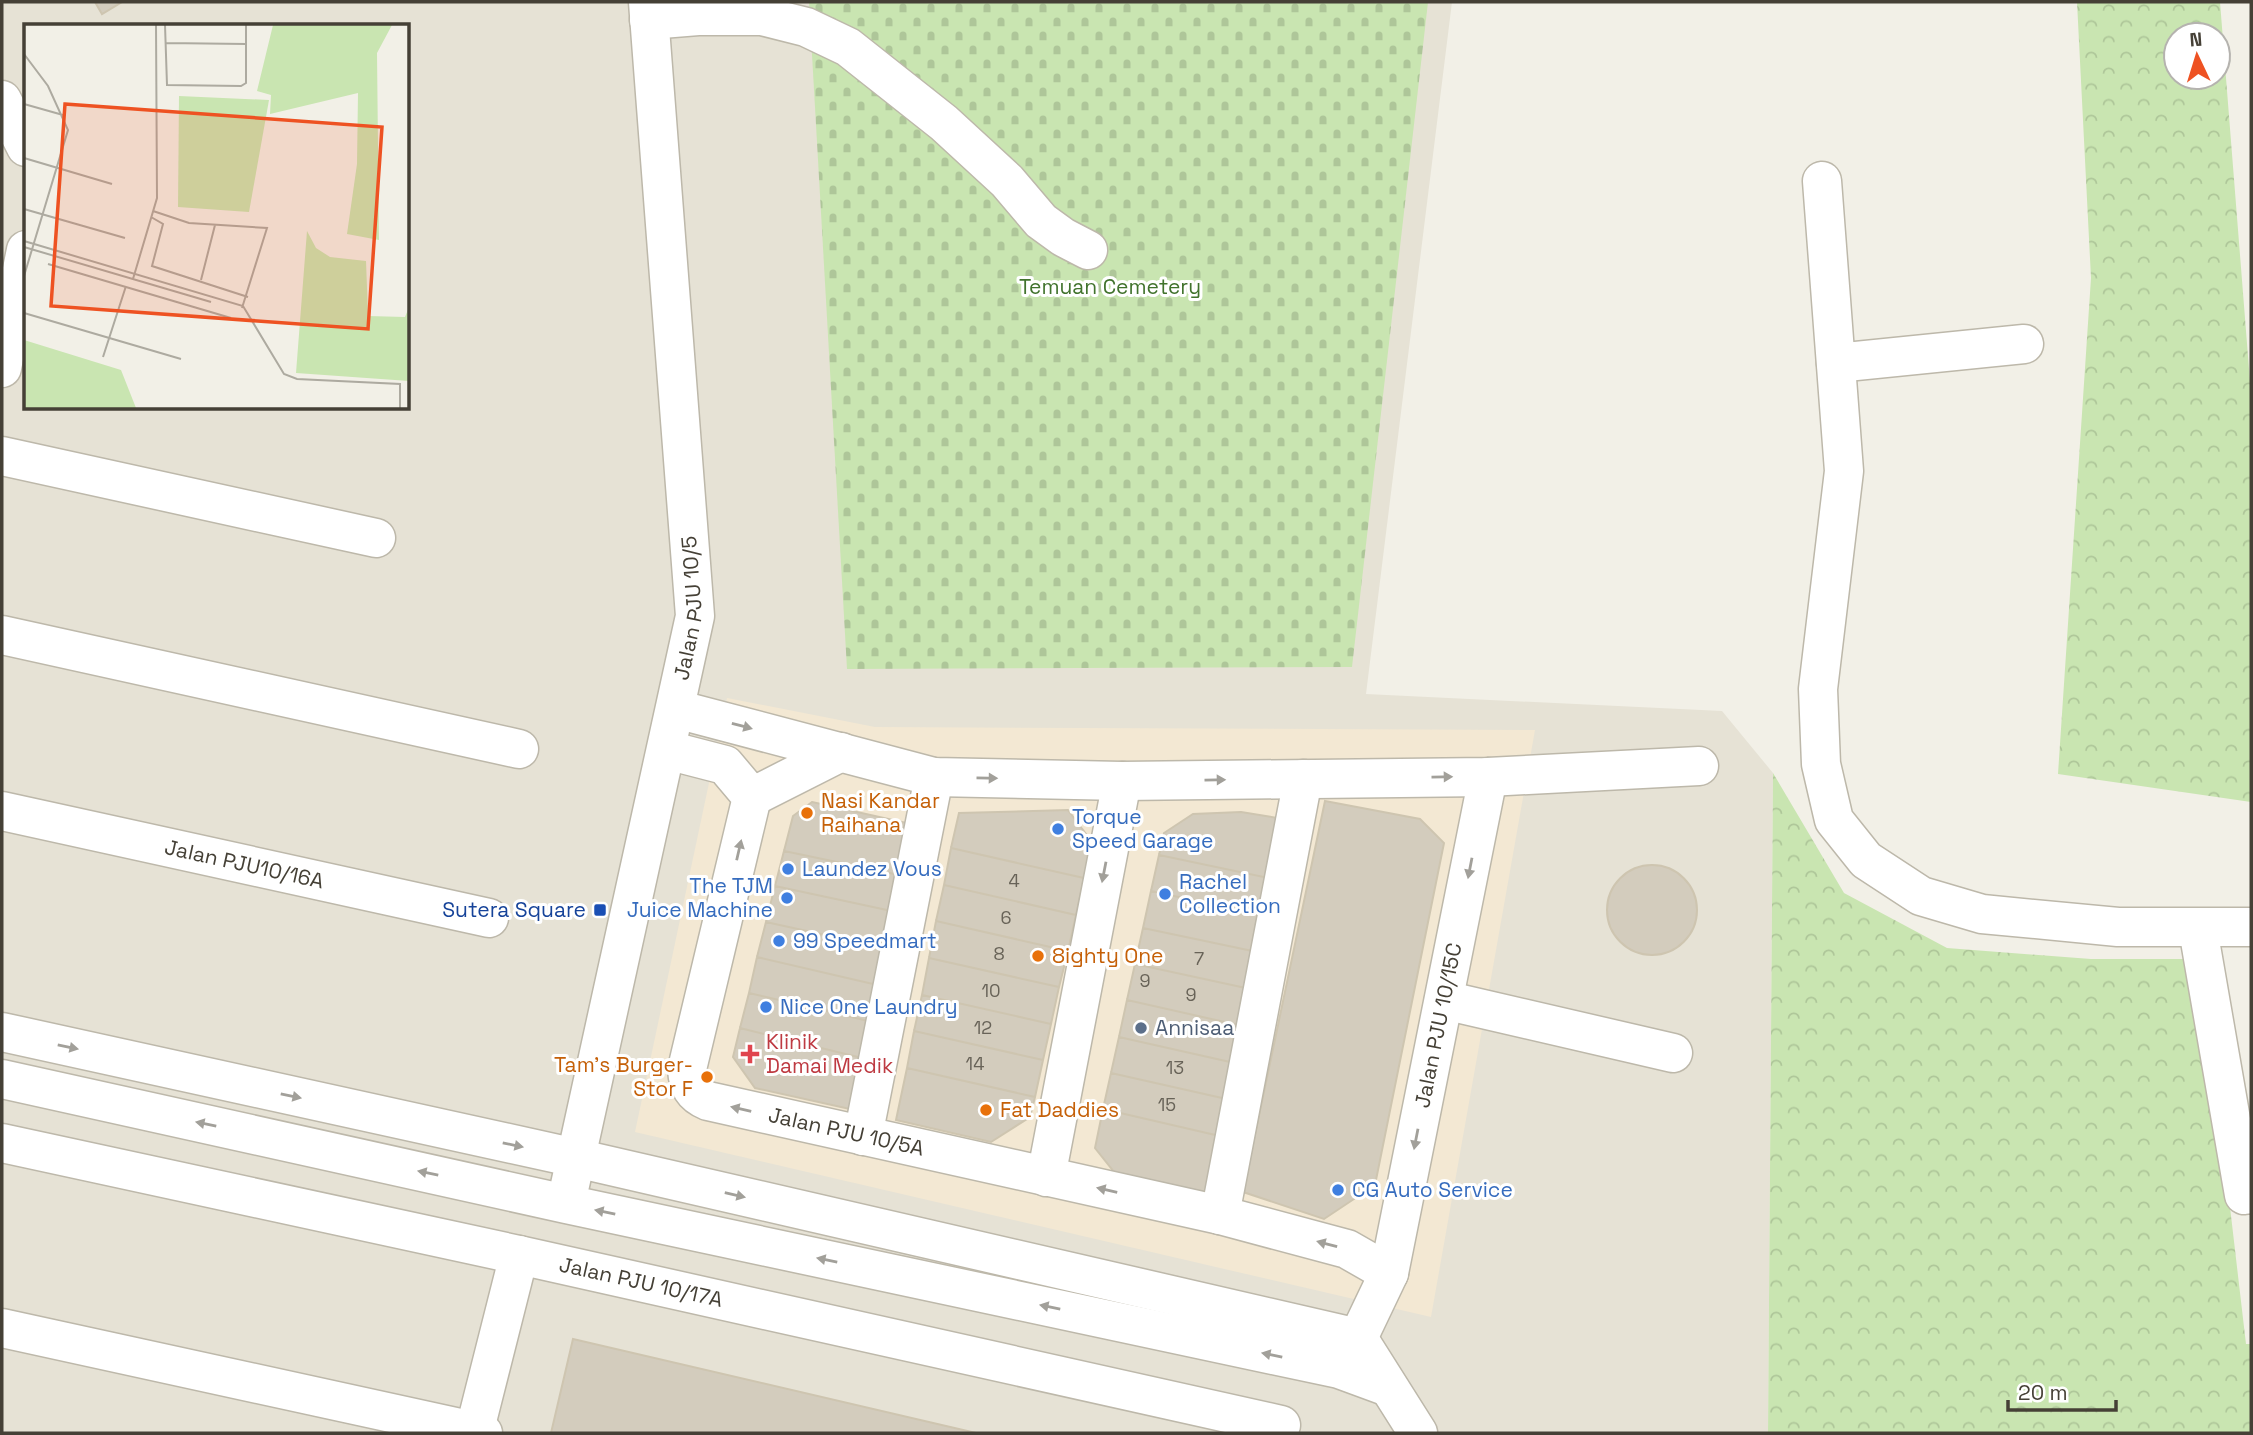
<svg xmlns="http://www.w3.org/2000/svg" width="2253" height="1435" font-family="'Space Grotesk',sans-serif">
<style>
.residential{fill:#e6e2d5;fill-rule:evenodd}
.commercial{fill:#f3e8d3}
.forest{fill:url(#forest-crowns);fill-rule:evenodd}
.cemetery{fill:url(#cemetery-stones)}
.building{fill:#d3ccbd;stroke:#cec5b0;stroke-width:2}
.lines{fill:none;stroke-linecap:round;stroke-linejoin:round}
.minor-casing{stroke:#bdb8aa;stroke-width:41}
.minor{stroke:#fff;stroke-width:38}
.oneway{fill:#a2a09a}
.food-dot{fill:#e8710a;stroke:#fff;stroke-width:2.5}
.shop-dot{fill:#3f7fe0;stroke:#fff;stroke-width:2.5}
.transit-dot{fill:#1a4fb4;stroke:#fff;stroke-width:2.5}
.service-dot{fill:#5c6f8a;stroke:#fff;stroke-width:2.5}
.health-dot{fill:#e0444e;stroke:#fff;stroke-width:2.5}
.labels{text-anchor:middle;stroke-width:6;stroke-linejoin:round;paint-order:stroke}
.number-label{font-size:18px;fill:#686358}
.park-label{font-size:21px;fill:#41732d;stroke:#fff}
.street-label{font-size:21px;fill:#454036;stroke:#fff}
.food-label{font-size:21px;fill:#c56008;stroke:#fff;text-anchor:start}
.shop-label{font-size:21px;fill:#366cbe;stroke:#fff;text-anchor:start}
.transit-label{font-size:21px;fill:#164399;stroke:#fff;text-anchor:end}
.service-label{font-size:21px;fill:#4e5e75;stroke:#fff;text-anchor:start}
.health-label{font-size:21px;fill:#be3a42;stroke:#fff;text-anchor:start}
.inset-road{fill:none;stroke:#adaaa0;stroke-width:2}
.view{fill:#ee5222;fill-opacity:0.15;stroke:#ee5222;stroke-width:3.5}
.inset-edge{fill:none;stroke:#454036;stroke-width:3.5}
</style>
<defs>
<pattern id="forest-crowns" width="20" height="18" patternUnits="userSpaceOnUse" patternTransform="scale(1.75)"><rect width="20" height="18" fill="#c9e5b1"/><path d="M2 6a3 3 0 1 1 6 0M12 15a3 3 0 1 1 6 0" fill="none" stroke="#aec699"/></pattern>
<pattern id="cemetery-stones" width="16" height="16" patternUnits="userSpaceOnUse" patternTransform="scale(1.75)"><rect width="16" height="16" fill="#c9e5b1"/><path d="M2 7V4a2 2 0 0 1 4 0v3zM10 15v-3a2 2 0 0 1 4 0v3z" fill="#aec699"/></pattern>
</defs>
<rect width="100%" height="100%" fill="#f2f0e7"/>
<path class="residential" d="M2,2H1452L1366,694L1722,711L1773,773L1768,1433H2ZM26,26H408V408H26Z"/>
<path class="commercial" d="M727,698L875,727L1535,730L1431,1317L635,1132Z"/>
<path class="forest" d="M2077,2H2220L2251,394V802L2058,774L2091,278ZM2176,35H2218V77H2176Z
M1773,773L1844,893L1947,948L2091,959H2201L2246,1344H2251V1433H1768Z"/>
<path class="cemetery" d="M809,2H1428L1352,667L847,669Z"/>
<path class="building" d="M95,2H122L102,14Z
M1325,801L1420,819L1444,843L1375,1185L1324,1219L1243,1192Z
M812,802L920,826L909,877L784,851L793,816Z
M1068,810L1092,842L1084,878L951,848L959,813Z
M1241,812L1290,820L1278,880L1159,855L1164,833L1193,814Z
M951,848L1084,878L1076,915L944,885Z
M784,851L909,877L901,913L775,886Z
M1159,855L1278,880L1270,917L1151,891Z
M1607 910a45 45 0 1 1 90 0a45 45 0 1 1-90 0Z
M944,885L1076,915L1068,951L936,921Z
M775,886L901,913L893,950L766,922Z
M1151,891L1270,917L1262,953L1143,928Z
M936,921L1068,951L1059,987L929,958Z
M766,922L893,950L886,987L757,957Z
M1143,928L1262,953L1255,990L1135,964Z
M757,957L886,987L877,1023L749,993Z
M929,958L1059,987L1051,1024L922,995Z
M1135,964L1255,990L1247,1027L1127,1000Z
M749,993L877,1023L870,1060L740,1028Z
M922,995L1051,1024L1043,1060L914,1031Z
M1127,1000L1247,1027L1239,1064L1119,1037Z
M740,1028L870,1060L859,1111L755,1088L733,1057Z
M914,1031L1043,1060L1035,1097L907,1068Z
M1119,1037L1239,1064L1231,1100L1111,1073Z
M907,1068L1035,1097L1030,1117L991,1142L896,1120Z
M1111,1073L1231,1100L1224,1137L1103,1109Z
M1103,1109L1224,1137L1212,1194L1115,1173L1095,1148Z
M573,1339L976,1433H551Z"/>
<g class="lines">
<g class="minor-casing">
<g id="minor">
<path d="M649,20L698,16H762L806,27L848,47L944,123L1007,181L1041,221L1063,237L1088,250"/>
<path d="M2,100L26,147"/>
<path d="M1822,181L1844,471L1818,689L1821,764L1834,820L1866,860L1921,896L1982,914L2118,927H2251"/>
<path d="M1836,363L2024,344"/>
<path d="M2,368L26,250"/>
<path d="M2,456L376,538"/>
<path d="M2,635L519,749"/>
<path d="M676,709L934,777L1122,781L1488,777L1699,766"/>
<path id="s1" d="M667,750L725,765L752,797L687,1069C688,1086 693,1095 708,1101L1220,1215L1347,1249L1389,1273"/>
<path d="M752,797L841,752"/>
<path id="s2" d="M2,811L489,918"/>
<path d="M2198,929L2244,1195L2251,1194"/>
<path d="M1444,1000L1673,1053"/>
<path d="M2,1032L576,1158L1358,1338L1418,1433"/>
<path d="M2,1079L566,1204L1339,1369L1388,1387"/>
<path d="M863,1136L934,777"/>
<path id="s3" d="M2,1143L519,1255L1281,1425"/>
<path d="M1046,1177L1122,781"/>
<path id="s4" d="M570,1185L695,616L648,2"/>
<path d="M1220,1215L1303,779"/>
<path d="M2,1328L483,1433"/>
<path id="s5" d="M1345,1360L1358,1338L1389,1273L1488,777"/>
<path d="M474,1433L519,1255"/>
</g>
</g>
<use href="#minor" class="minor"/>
</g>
<defs><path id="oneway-solid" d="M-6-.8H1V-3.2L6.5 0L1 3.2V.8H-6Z" transform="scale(1.75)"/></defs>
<g class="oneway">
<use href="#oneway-solid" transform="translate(742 726) rotate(15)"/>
<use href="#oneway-solid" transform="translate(1442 777) rotate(-1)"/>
<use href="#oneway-solid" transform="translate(987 778) rotate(1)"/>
<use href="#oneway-solid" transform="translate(1215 780) rotate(-1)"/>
<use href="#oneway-solid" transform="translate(739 850) rotate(-77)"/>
<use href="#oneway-solid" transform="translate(1470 868) rotate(101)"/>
<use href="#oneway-solid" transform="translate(1104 872) rotate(101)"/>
<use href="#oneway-solid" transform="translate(68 1047) rotate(12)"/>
<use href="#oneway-solid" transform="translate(291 1096) rotate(12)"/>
<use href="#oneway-solid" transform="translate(741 1109) rotate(-167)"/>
<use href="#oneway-solid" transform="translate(206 1124) rotate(-168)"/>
<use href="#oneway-solid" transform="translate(1416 1139) rotate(101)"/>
<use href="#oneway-solid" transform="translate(513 1145) rotate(12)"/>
<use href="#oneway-solid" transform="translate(428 1173) rotate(-168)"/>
<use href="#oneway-solid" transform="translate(1107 1190) rotate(-167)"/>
<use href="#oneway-solid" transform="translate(735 1195) rotate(13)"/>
<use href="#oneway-solid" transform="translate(605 1212) rotate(-168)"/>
<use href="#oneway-solid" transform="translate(1327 1244) rotate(-165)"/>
<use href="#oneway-solid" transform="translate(827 1260) rotate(-168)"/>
<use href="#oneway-solid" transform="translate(1050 1307) rotate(-168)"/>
<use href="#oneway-solid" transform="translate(1272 1355) rotate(-168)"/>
</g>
<g class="food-dot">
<circle cx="807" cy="813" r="7"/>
<circle cx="1038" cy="956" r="7"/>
<circle cx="707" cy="1077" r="7"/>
<circle cx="986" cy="1110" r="7"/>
</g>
<g class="shop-dot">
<circle cx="1058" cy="829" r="7"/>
<circle cx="788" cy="869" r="7"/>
<circle cx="1165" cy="894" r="7"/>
<circle cx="787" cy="898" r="7"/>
<circle cx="779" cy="941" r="7"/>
<circle cx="766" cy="1007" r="7"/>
<circle cx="1338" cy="1190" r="7"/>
</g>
<rect class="transit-dot" x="593" y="903" width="14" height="14" rx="3.5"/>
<circle class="service-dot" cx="1141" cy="1028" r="7"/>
<path class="health-dot" d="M746.5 1043.5h7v7h7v7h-7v7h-7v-7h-7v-7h7z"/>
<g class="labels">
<g class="number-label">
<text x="1014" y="887">4</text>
<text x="1006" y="924">6</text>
<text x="999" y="960">8</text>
<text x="1199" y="965">7</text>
<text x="1145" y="987">9</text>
<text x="991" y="997">10</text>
<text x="1191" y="1001">9</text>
<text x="983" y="1034">12</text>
<text x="975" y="1070">14</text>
<text x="1175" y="1074">13</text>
<text x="1167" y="1111">15</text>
</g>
<g class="park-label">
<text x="1110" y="294">Temuan Cemetery</text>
</g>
<g class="street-label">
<text dy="7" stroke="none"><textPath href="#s4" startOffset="590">Jalan PJU 10/5</textPath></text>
<text dy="7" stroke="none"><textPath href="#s2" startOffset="248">Jalan PJU10/16A</textPath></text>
<text dy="7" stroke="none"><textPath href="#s5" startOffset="350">Jalan PJU 10/15C</textPath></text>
<text dy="7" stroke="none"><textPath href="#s1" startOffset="564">Jalan PJU 10/5A</textPath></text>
<text dy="7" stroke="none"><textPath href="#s3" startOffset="654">Jalan PJU 10/17A</textPath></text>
</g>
<g class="food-label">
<text x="821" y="808">Nasi Kandar<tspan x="821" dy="24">Raihana</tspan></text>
<text x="1052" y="963">8ighty One</text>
<text x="693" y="1072" text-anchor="end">Tam's Burger-<tspan x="693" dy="24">Stor F</tspan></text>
<text x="1000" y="1117">Fat Daddies</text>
</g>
<g class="shop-label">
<text x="1072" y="824">Torque<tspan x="1072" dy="24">Speed Garage</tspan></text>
<text x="802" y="876">Laundez Vous</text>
<text x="1179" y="889">Rachel<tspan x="1179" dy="24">Collection</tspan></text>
<text x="773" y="893" text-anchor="end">The TJM<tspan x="773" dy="24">Juice Machine</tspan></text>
<text x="793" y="948">99 Speedmart</text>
<text x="780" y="1014">Nice One Laundry</text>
<text x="1352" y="1197">CG Auto Service</text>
</g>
<g class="transit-label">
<text x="586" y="917">Sutera Square</text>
</g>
<g class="service-label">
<text x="1155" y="1035">Annisaa</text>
</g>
<g class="health-label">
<text x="766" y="1049">Klinik<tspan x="766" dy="24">Damai Medik</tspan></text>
</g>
</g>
<g transform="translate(24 24)">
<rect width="385" height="385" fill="#f2f0e7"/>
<path d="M249,1H368L353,29L355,216L323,210L333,140L334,69L246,90L247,71L233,67ZM283,207L292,224L306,233L342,237L344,292L381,293L385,283V357L272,349ZM0,316L97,346L112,384H0Z" fill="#c9e5b1"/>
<path d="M155,72L245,76L225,188L154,183Z" fill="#c9e5b1"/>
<path class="inset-road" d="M141,1L143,61L217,62L222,59V1M141,19L222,20M0,30L24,62L44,106L0,252M0,80L39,91M0,134L88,160M0,185L101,214M129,187L165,199L243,204L218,284M127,193L139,200L128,242L224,273M0,217L219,282L260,350L273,355L376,360V384M0,223L187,278M24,240L207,294M109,255L133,174L132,1M177,256L191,201M0,289L157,335M79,333L102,262"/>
<path class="view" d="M41,80L358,103L344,305L27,282Z"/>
<rect width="385" height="385" class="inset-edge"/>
</g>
<rect width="2253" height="1435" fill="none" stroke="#454036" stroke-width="7"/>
<g transform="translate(2197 56) rotate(356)"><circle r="33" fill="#ffffff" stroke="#b5b3af" stroke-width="2"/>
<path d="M0-5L12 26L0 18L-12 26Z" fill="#ee5222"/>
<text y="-10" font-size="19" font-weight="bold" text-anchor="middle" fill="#454036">N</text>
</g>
<path d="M2008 1400v10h108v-10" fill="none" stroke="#454036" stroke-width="3.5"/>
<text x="2018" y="1400" font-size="21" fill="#454036" stroke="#ffffff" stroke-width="5" paint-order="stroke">20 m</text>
</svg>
